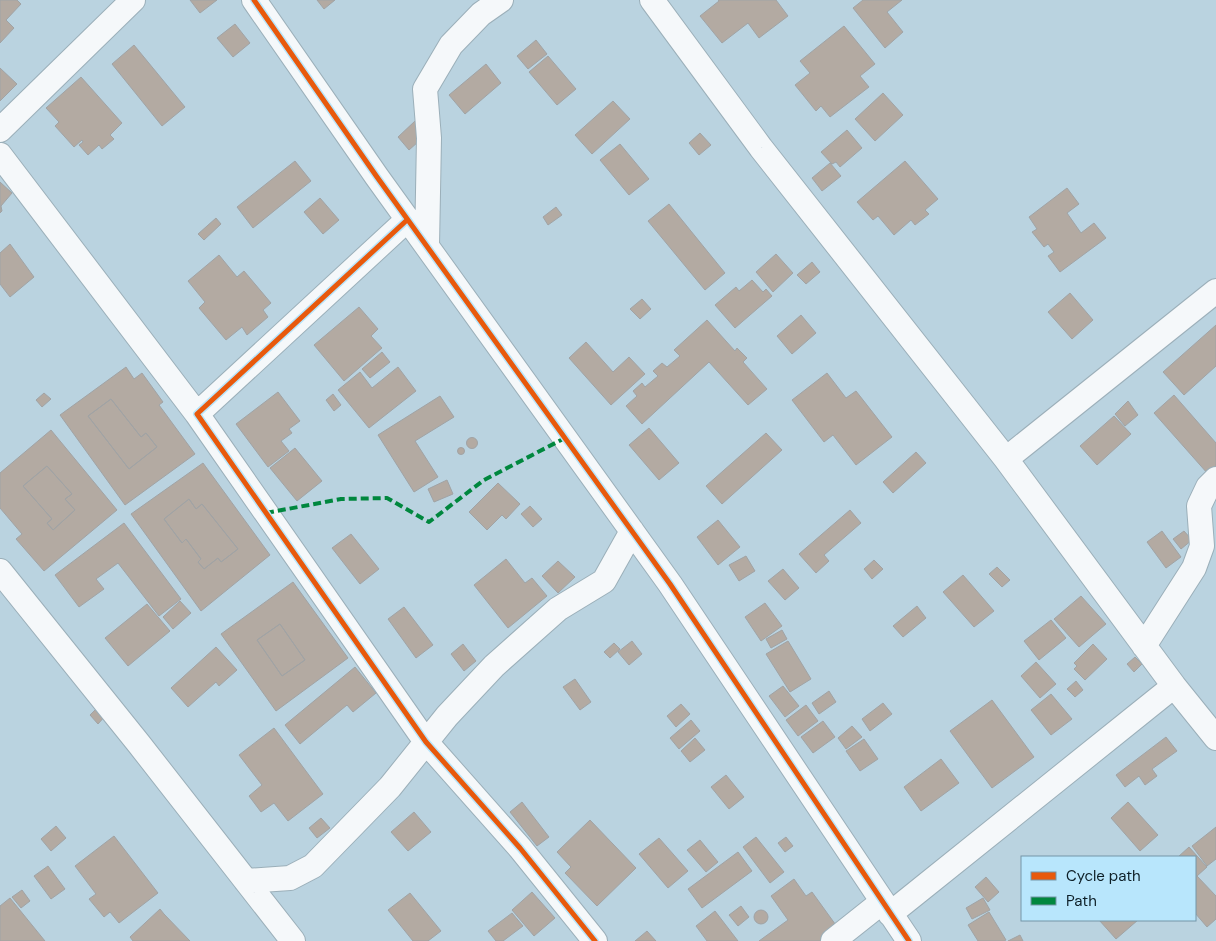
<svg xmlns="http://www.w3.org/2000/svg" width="1216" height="941" font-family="'DM Sans',sans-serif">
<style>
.building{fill:#b3aaa2;stroke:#a0a3a5;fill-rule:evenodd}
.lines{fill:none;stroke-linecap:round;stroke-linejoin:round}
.minor-casing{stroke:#9bafb9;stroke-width:26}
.minor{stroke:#f5f8fa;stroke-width:24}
.quiet{stroke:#00873e;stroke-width:4;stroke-dasharray:8 4;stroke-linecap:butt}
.cycleway-casing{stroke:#b8e6fc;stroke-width:8}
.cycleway{stroke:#e8590c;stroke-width:5}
</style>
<rect width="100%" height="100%" fill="#bad3e0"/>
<path class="building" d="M0,0H17L21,4L6,20L14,28L0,43Z
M190,0H217L200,13Z
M317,0H335L324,9Z
M718,0H776L788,16L759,38L748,23L722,43L700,16L719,1Z
M863,0H902L887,12L903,32L885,48L853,8Z
M235,24L250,43L233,57L217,38Z
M844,26L875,64L860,76L869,87L830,117L821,106L816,111L795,85L810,73L800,61Z
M536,40L547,54L528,69L517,56Z
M134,45L185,107L162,126L112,64Z
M548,56L576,89L557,105L529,72Z
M486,64L501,83L465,114L449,95Z
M0,68L17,84L0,101Z
M81,77L122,123L110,135L114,139L102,149L99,145L88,155L79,145L83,142L82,140L74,147L55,126L59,122L46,108Z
M883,93L903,115L875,141L855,119Z
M613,101L630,119L592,154L575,135Z
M415,121L427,134L409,150L398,137Z
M847,130L862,148L840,167L836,162L832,164L821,152Z
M700,133L711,145L699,155L689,143Z
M620,144L649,179L629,195L600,160Z
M295,161L311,181L253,228L237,207Z
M905,161L938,199L925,210L929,214L915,225L911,220L894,235L878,216L873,220L857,202Z
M830,163L841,176L822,191L812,178Z
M0,182L12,193L1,206L2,211L0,213Z
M1067,188L1079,204L1067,213L1081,233L1094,223L1106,238L1060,272L1048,256L1054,252L1048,244L1044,247L1032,232L1037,229L1029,217Z
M320,198L339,220L323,234L304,212Z
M669,204L725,273L705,290L648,221Z
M556,207L562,215L548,225L543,217Z
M216,218L221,224L204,240L198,234Z
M10,244L34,277L10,297L0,284V253Z
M776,254L793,273L773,292L756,272Z
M219,255L237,277L244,271L271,303L263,310L268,317L247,335L242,327L226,340L199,308L205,302L188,281Z
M812,262L820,272L806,284L797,275Z
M752,280L763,292L766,289L772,296L735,328L715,305L736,287L739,291Z
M1070,293L1093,320L1072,339L1048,312Z
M642,299L651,309L640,319L630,309Z
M359,307L378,329L371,336L382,348L344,381L314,345Z
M801,315L816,333L792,354L777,336Z
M707,320L735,351L737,348L747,358L743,362L767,389L748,405L709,362L642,424L626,406L637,396L633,391L642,383L645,387L658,376L653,371L662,363L667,367L680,356L674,350Z
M1216,325V366L1184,395L1163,372Z
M586,342L613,372L629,357L645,374L611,405L569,358Z
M382,352L390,362L370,378L362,369Z
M126,367L134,379L142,373L163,402L159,405L195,454L125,505L60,415ZM111,399L141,437L146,433L157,447L129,469L88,416Z
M398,367L416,391L369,428L338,390L360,372L372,388Z
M827,373L846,398L856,391L892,437L856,465L833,435L824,442L792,400Z
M278,392L300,421L289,429L292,433L281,441L289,451L268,467L236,424Z
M44,393L51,399L42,407L36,400Z
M333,394L341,405L334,411L326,400Z
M1174,395L1216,443V467L1208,474L1154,413Z
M440,396L454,417L415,441L438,477L414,492L378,435Z
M111,399L141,437L146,433L157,447L129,469L88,416Z
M1128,401L1138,415L1125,426L1115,414Z
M1114,416L1131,434L1097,465L1080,446Z
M649,428L679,463L659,480L629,445Z
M51,430L117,510L44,571L16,539L22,534L0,508V473ZM47,466L72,494L65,499L75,510L53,530L47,523L52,519L23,486Z
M766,433L782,450L722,504L706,486Z
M466.5 443a5.5 5.5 0 1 1 11 0a5.5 5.5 0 1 1-11 0Z
M457.5 451a3.5 3.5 0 1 1 7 0a3.5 3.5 0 1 1-7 0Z
M295,448L322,481L297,501L270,468Z
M916,452L926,463L893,493L883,482Z
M203,463L270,555L201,611L131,514ZM189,499L196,509L202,504L238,549L221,562L218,558L204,569L198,562L201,559L186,539L182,543L164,519Z
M47,466L72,494L65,499L75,510L53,530L47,523L52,519L23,486Z
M447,480L453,494L434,502L428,489Z
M498,483L520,504L506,519L502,515L487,530L469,512Z
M189,499L196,509L202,504L238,549L221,562L218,558L204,569L198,562L201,559L186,539L182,543L164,519Z
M530,506L542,519L533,527L521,514Z
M850,510L861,523L824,555L829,561L816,573L799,554Z
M718,520L740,547L718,565L697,537Z
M124,523L181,599L159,616L118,563L96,579L104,589L79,607L55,575Z
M1162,531L1181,557L1166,568L1147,542Z
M1184,531L1192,540L1181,549L1173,539Z
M351,534L379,569L360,584L332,548Z
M746,556L755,571L739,581L729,565Z
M506,559L525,583L532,578L547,596L508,628L474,585Z
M874,560L883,569L872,579L864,569Z
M558,561L575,577L558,593L542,576Z
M997,567L1010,580L1002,587L989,574Z
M783,569L799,588L785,600L768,581Z
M963,575L994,611L974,627L943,592Z
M293,582L348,658L276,711L221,634ZM280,624L305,660L282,676L257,640Z
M1081,596L1106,624L1079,647L1054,619Z
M180,601L191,613L173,629L163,617Z
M765,603L782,626L761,641L745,617Z
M147,604L170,631L128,666L105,638Z
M917,606L926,618L903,637L893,626Z
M404,607L433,645L416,658L388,619Z
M1051,620L1066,638L1039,660L1024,641Z
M280,624L305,660L282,676L257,640Z
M782,630L787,639L771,648L766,639Z
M632,641L642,654L629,665L618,652Z
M788,641L811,679L790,692L766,654Z
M614,643L620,649L610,658L604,652Z
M463,644L476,661L464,671L451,654Z
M1093,644L1107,659L1085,680L1074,669L1077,666L1074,663Z
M216,647L237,670L219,686L216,682L188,707L171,688Z
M1135,657L1142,664L1134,672L1127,664Z
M1036,662L1056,684L1040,698L1021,676Z
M355,667L376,693L353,712L347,705L300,744L285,725Z
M575,679L591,702L580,710L563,687Z
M1076,681L1083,690L1075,697L1067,689Z
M783,686L799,706L785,717L769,696Z
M829,691L836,702L819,714L812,703Z
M1051,694L1072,719L1051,735L1031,710Z
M992,700L1034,757L992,788L950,731Z
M883,703L892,714L870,731L862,719Z
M681,704L690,714L676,727L667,716Z
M806,705L818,721L798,736L786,720Z
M99,706L107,714L98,724L90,715Z
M691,720L700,731L679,749L670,738Z
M823,721L835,737L813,753L801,737Z
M852,726L862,737L846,749L838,738Z
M274,728L323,794L288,821L274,803L261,812L249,796L262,785L239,755Z
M1166,737L1177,751L1152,769L1157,776L1145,785L1139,776L1125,787L1116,775Z
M695,738L705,750L690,762L681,751Z
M864,739L878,759L860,771L846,751Z
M941,759L959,783L921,811L904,787Z
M726,775L744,797L729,809L711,787Z
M522,802L549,837L537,846L510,812Z
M1128,802L1158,835L1140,851L1111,818Z
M414,812L431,832L408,851L391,832Z
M321,818L330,828L317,838L309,828Z
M590,820L636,868L597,906L565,873L571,867L557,852Z
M56,826L66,838L51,851L41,839Z
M1216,827V859L1207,866L1192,846Z
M114,836L158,893L119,923L110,912L104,917L89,899L96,894L75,866Z
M756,837L784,872L770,883L743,847Z
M786,837L793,846L785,852L778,843Z
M659,838L688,871L668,888L639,854Z
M700,840L718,862L706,872L687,850Z
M1189,847L1207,867L1197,876L1216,896V919L1207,927L1195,913V857H1178Z
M738,852L752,871L702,908L688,889Z
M48,866L65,889L51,899L34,876Z
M986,877L999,892L988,902L975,887Z
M794,879L806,896L812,892L838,928L820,941H759L788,920L771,896Z
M22,890L30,901L21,908L12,897Z
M532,892L555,918L534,936L512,910Z
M410,893L441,931L428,941H413L388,910Z
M10,898L45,941H0V906Z
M983,898L990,910L972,919L966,908Z
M741,906L749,917L738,926L729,915Z
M160,909L164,914L190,941H133L130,937Z
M754 917a7 7 0 1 1 14 0a7 7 0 1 1-14 0Z
M715,911L738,941H707L696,926Z
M989,912L1006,940L1004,941H978L968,925Z
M512,913L523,926L503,941H496L488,931Z
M1099,920H1138L1116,939Z
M647,931L656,941H635Z
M1020,935L1023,941H1008Z"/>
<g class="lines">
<g class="minor-casing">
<path id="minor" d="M254,0L377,177L670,584L909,941
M652,0L761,148L1006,459L1174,686L1216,738
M0,130L133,0
M0,155L197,414
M407,220L197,414L426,742L520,848L595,941
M427,246L429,138L425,89L451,45L481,14L501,0
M1006,459L1216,291
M0,571L139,744L293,941
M1144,646L1194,568L1202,546L1199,506L1208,487L1216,479
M246,881L290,878L313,866L390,787L447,716L494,666L558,609L604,581L632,531
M890,914L1174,686
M833,941L882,902"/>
</g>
<use href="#minor" class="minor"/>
<path class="quiet" d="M266,513L341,499L387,498L429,522L484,480L565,438"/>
<g class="cycleway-casing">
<path id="cycleway" d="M254,0L377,177L670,584L909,941
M407,220L197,414L426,742L520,848L595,941"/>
</g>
<use href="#cycleway" class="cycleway"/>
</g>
<rect x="1021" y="856" width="175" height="65" fill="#b8e6fc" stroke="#7496a7"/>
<rect x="1031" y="872" width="25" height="8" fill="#e8590c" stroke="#7496a7"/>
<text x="1066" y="881" font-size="15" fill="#0d1f27">Cycle path</text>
<rect x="1031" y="897" width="25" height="8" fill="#00873e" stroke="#7496a7"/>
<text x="1066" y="906" font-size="15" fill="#0d1f27">Path</text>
</svg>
